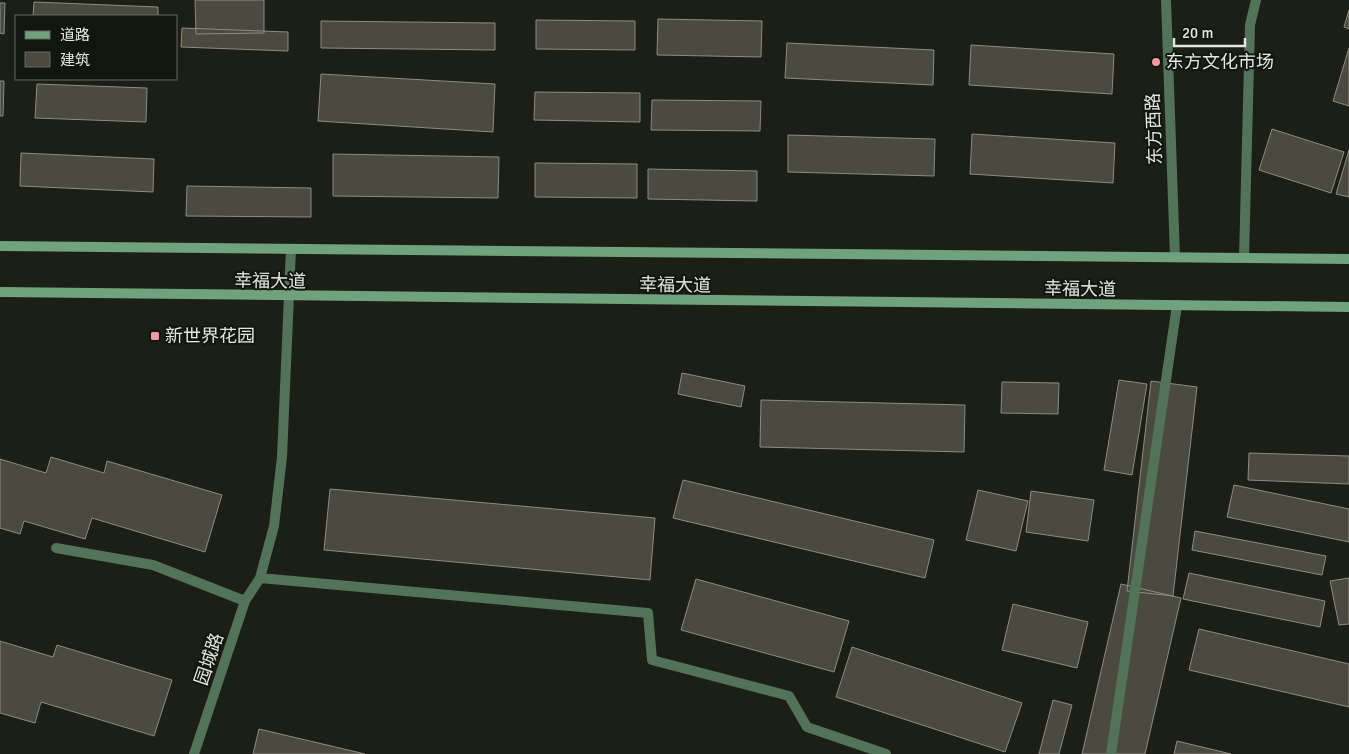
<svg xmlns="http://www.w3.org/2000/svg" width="1349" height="754" font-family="Signika,'Noto Sans SC',sans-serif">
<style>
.building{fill:#4a4a3f;stroke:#8c8c81}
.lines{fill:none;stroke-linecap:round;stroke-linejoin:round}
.lane{stroke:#52725a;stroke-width:10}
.street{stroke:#52725a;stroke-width:10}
.secondary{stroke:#6fa27d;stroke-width:10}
.poi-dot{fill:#f49aa3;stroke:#12160e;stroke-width:2}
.labels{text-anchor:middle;stroke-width:4;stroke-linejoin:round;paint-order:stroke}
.poi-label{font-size:18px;fill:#e3e6e1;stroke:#12160e;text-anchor:start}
.street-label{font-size:18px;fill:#e3e6e1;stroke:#12160e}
</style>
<rect width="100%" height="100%" fill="#1b1f16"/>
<path class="building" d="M195,0H264V33L196,34Z
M34,2L158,7V16H33Z
M0,3H5L4,34L0,33Z
M1349,10V29L1344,27Z
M658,19L762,21L761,57L657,55Z
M536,20L635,21V50L536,49Z
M321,21L495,23V50L321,48Z
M182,28L288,32V51L181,47Z
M787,43L934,50L933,85L785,78Z
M971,45L1114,54L1112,94L969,85Z
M1349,48V106L1333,101Z
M321,74L495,84L493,132L318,121Z
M0,81H4L3,116H0Z
M37,84L147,88L146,122L35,118Z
M535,92L640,93V122L534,120Z
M652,100L761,101L760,131L651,130Z
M1272,129L1344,152L1331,193L1259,170Z
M972,134L1115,143L1113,183L970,174Z
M788,135L935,139L934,176L788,172Z
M1349,150V197L1336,194Z
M21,153L154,159L153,192L20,186Z
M333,154L499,157L498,198L333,196Z
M535,163L637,164V198L535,197Z
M648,169L757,171V201L648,199Z
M187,186L311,188V217L186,216Z
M682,373L745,386L741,407L678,394Z
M1119,380L1147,384L1132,475L1104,470Z
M1151,381L1197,387L1173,596L1127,591Z
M1002,382L1059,383L1058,414L1001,413Z
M761,400L965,405L964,452L760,447Z
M1249,453L1349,456V484L1248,480Z
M51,457L104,473L107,461L222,495L205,552L92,518L85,539L24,521L20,534L0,528V459L46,473Z
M683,480L934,540L925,578L673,518Z
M1234,485L1349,509V542L1227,517Z
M330,489L655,518L650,580L324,550Z
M978,490L1028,501L1016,551L966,540Z
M1031,491L1094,500L1088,541L1026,532Z
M1195,531L1326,556L1322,575L1192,550Z
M1189,573L1325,601L1320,627L1183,599Z
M1349,578V624L1339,625L1330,581Z
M696,579L849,621L834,672L681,630Z
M1121,584L1181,598L1145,754H1082Z
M1013,604L1088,622L1077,668L1002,650Z
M1199,629L1349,664V707L1189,670Z
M0,641L53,657L57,645L172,680L154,736L41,702L35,723L0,713Z
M852,647L1022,703L1005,752L836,697Z
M1053,700L1072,705L1059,754H1039Z
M259,729L365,754H253Z
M1177,741L1231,754H1174Z"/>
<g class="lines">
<path class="lane" d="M1166,0L1175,257
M1244,258L1250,25L1256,0
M56,548L153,565L245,601
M260,578L648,613L652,660L789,696L807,727L886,754
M194,754L245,601L260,578L274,526L282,457L291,249"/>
<path class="street" d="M1111,754L1177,305"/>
<path class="secondary" d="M0,246L1349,259
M0,292L1349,307"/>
</g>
<g class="poi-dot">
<circle cx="1156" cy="62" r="5"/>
<rect x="150" y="331" width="10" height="10" rx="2.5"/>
</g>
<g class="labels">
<g class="poi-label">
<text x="1166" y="68">东方文化市场</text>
<text x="165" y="342">新世界花园</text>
</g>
<g class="street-label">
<text transform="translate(1154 129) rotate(-92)" y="6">东方西路</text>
<text transform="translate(270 281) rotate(1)" y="6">幸福大道</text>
<text transform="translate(675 285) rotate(1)" y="6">幸福大道</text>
<text transform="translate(1080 289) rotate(1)" y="6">幸福大道</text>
<text transform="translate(209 659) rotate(-71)" y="6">园城路</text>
</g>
</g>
<rect x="15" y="15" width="162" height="65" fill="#12160e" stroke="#666962"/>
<rect x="25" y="31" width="25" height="8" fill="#6fa27d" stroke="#666962"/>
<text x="60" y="40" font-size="15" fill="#e3e6e1">道路</text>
<rect x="25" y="52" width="25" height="15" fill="#4a4a3f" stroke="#666962"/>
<text x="60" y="65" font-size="15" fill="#e3e6e1">建筑</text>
<path d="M1174 38v8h71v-8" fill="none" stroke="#e3e6e1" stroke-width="2.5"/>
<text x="1182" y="38" font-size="15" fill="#e3e6e1" stroke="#12160e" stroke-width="4" paint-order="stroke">20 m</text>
</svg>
